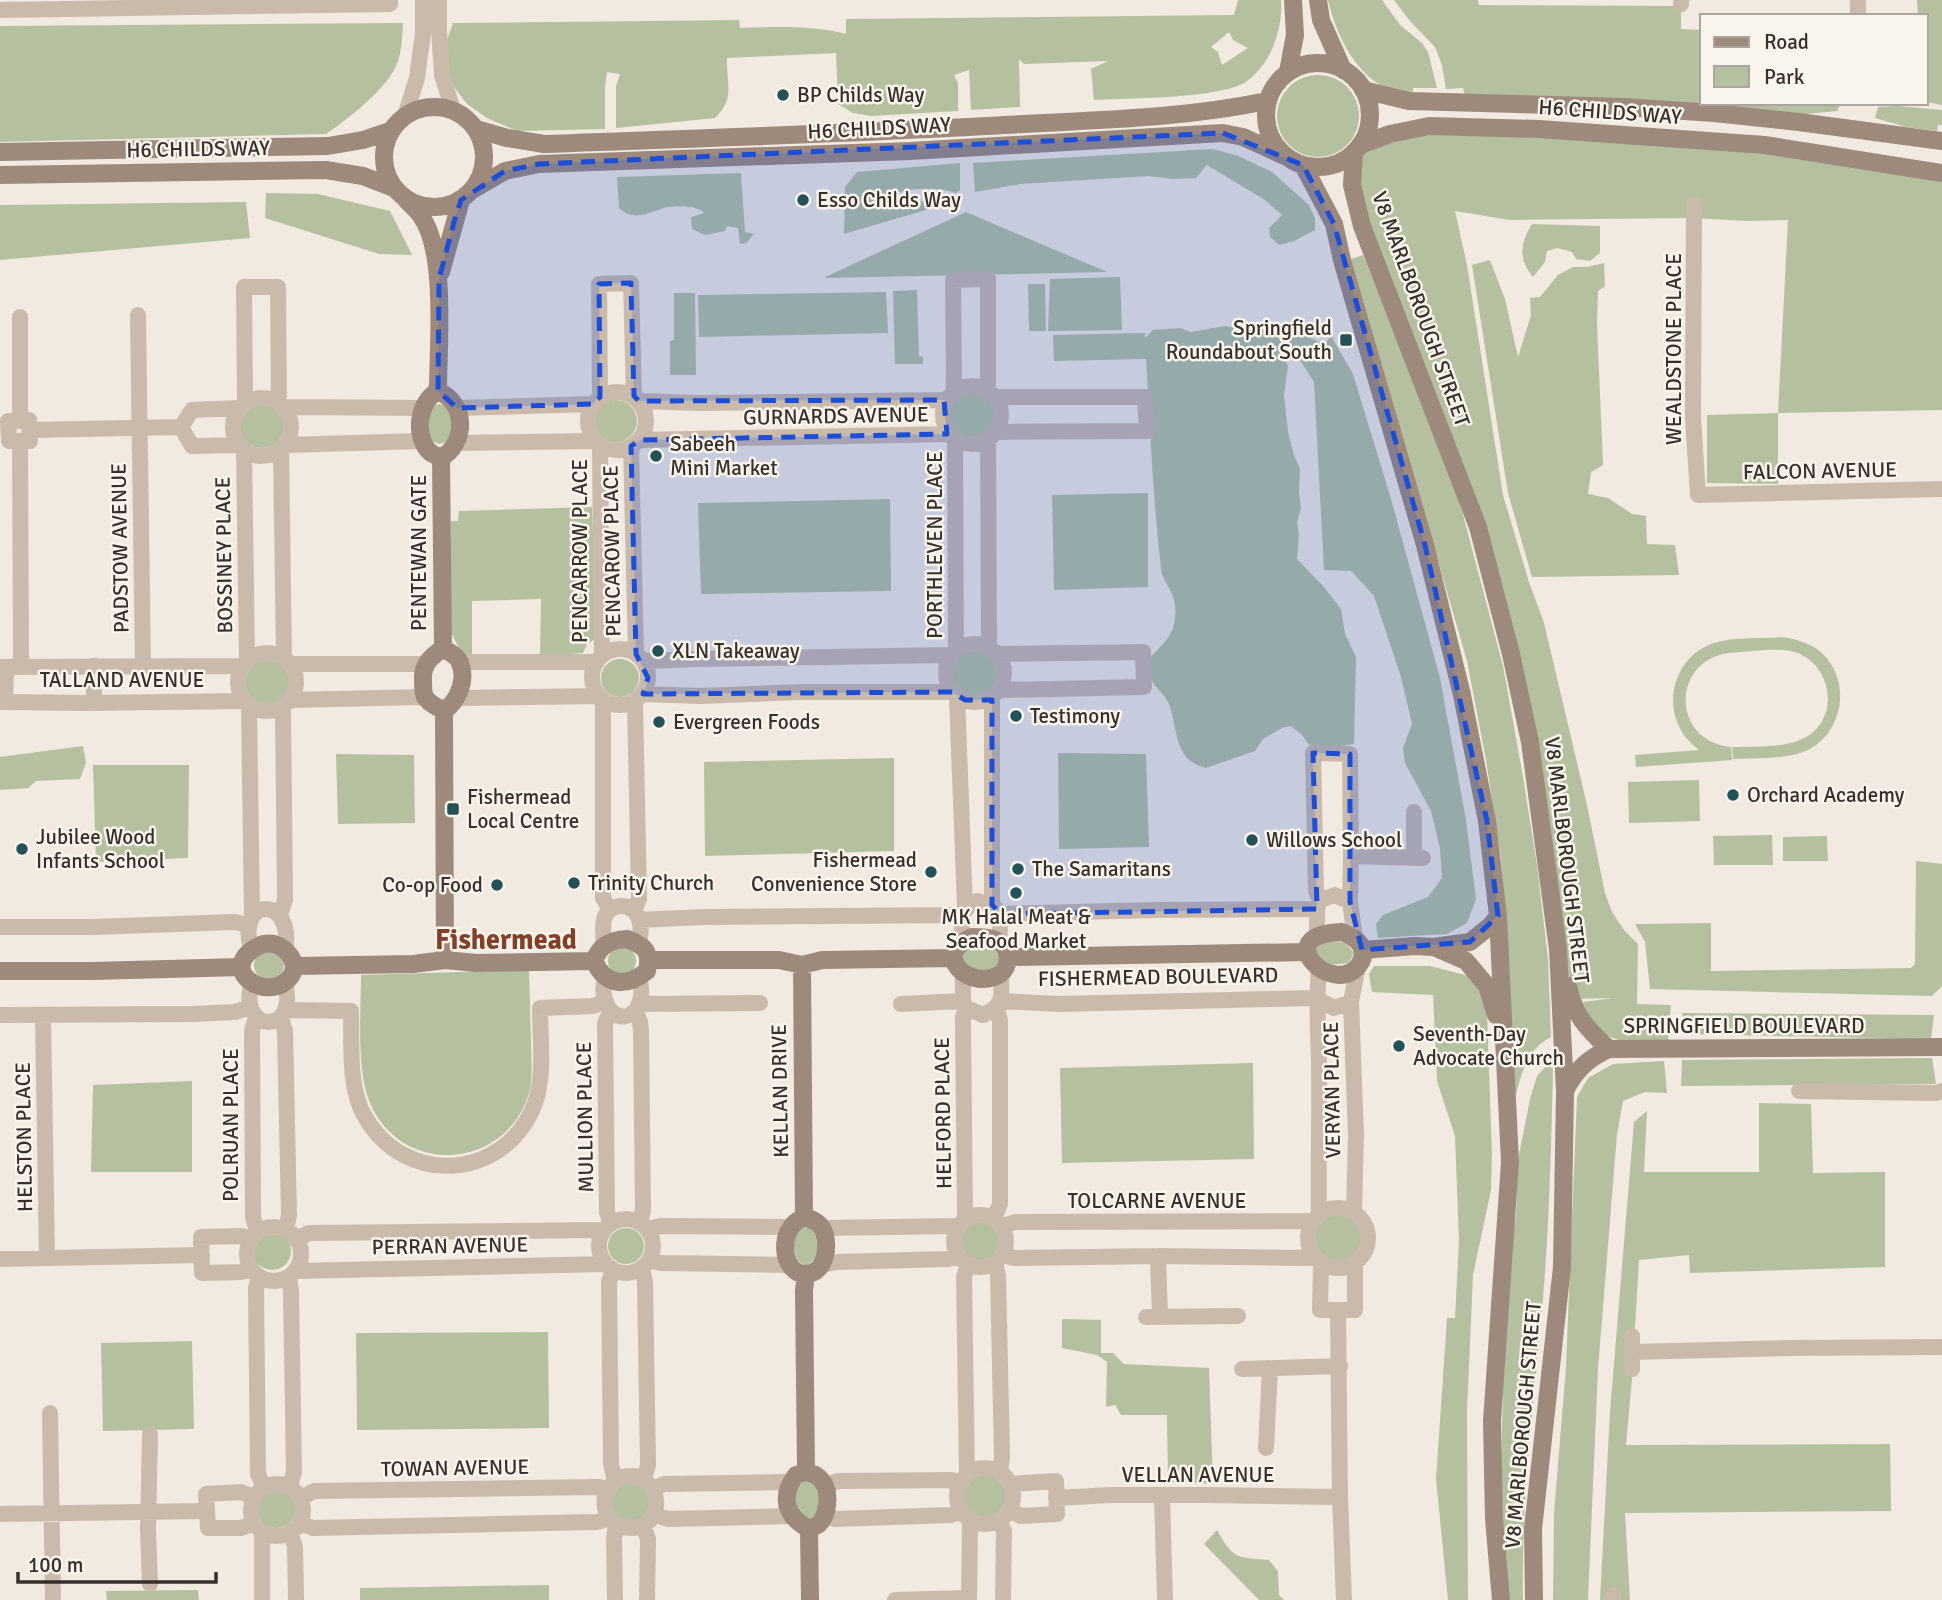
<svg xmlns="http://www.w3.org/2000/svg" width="1942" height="1600" font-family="Signika,sans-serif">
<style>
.green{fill:#b4c0a0;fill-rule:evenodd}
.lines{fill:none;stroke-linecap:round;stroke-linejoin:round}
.street{stroke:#c9baac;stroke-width:16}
.secondary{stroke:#9d8a7d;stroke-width:18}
.marked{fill:#1d4ed8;fill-opacity:0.2;stroke:#1d4ed8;stroke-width:5;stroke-dasharray:14 9;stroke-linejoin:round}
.poi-dot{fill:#225257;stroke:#f9f4ec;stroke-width:2.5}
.labels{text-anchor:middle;stroke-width:5;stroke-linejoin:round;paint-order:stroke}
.poi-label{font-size:21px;fill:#382f2b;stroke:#f9f4ec;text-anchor:start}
.street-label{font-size:21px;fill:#382f2b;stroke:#f9f4ec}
.district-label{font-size:28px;font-weight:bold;fill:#824028;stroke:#f9f4ec}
</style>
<rect width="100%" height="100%" fill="#f2eae0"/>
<path class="green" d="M1238,0H1281C1283,29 1271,64 1247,81C1222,99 1128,98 1094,100L1091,69L1108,61L1024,64L1019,59L1020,107L971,110L969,70L954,75L958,83V111L871,116L853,113L838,104L836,53L727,58C726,84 736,97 715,118L616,128V86L620,74L607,72L605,87V129L517,131L487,118L467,104L454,87L446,65L444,49L453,23L739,20L740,28C775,27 811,25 846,34V19L1234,15ZM1229,32L1233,40L1248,48L1222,65L1218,52L1211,47Z
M1328,0H1382L1400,25L1422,43L1428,52L1437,88H1413V95C1403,92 1391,91 1382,86C1353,70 1335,31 1328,0Z
M1394,0H1478L1479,5L1681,6V29L1702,30V103H1841L1837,111L1806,114L1711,105L1465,96L1463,88L1446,89L1442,65L1435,47L1409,20Z
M1917,0H1942V105L1926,102V16H1918Z
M403,23C402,35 402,50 398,61C389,88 348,119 326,134L0,142V26Z
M1277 116a41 41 0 1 1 82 0a41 41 0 1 1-82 0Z
M1897,106L1942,110V125H1938L1937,131L1906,127L1875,118L1878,107Z
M1415,128L1765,145L1942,173V410L1778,413V484L1707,483V415L1778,413L1788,220L1746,221L1694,218L1510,220L1455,211L1467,265L1503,495L1529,582L1544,623L1587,805L1605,893L1612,912L1624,930L1638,944L1637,1004L1671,1005L1668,1042C1627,1042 1600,1048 1583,1002L1613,998L1571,999L1530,742L1478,527L1362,226L1354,152Z
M1212,149L1236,155L1272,172L1309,205L1315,218V230L1294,241L1279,245L1270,237L1269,228L1282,215L1265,200L1207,165L1196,178L1174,179L1148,176L1021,184L975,192L973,163Z
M960,163V190L956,193C935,186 898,187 879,201L883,206C910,209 937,192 960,200L844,234L845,187L857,172Z
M741,173L745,232L754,234L746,243L740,244L738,228L727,226L725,231L705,235L692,229L691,217L704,213C697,205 671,205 661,209C646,214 633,221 619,208L617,177Z
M266,193L318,194L390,211L412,255L379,254L265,218Z
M246,202L250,238L0,260V205Z
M966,212L1107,272L823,278Z
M1532,224L1600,226V253L1590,261L1576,259L1572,252L1557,248L1547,251L1545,262L1533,277C1518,259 1520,243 1532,224Z
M1363,255L1433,427L1462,511L1503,666L1522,771L1537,865L1548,959L1551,1037C1526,1050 1522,1072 1515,1098L1509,964L1501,858L1486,760L1467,661L1351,259Z
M1490,260L1505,299L1518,357L1531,315L1530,298L1540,297L1558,275L1573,267H1587L1604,263L1605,286L1598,291L1597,323L1603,465L1591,472L1588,494L1608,498L1632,514L1646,516L1647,544L1675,545L1679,575L1532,577L1508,493L1472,265Z
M1120,277L1122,330L1048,331L1050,279Z
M1028,284H1045L1046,331H1029Z
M917,290L919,356L923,357V364H895L893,291Z
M886,292L888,333L699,337L698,295Z
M674,293H695L696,375H670V341L674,340Z
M1268,323L1284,346L1283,356L1288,366L1284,395L1288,432L1294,455L1300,469L1299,493L1301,508L1297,522L1299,535L1297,559L1323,586L1341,609L1345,634L1356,657L1354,744L1313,750L1302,735L1291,726L1282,728L1263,739L1255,751L1206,768C1172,760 1179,728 1168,702C1165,695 1158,690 1154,684C1149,678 1149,666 1150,658C1161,646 1174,635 1175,618C1176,610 1175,599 1171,592C1167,583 1162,578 1161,568C1153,499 1150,429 1146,359L1054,361L1053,335L1145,333V338L1153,330L1180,328L1191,332L1225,326L1238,328Z
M1298,331L1324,345L1331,336L1353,374L1391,499L1440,678L1466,820L1476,899L1467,923L1447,934L1378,938L1376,924L1383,915L1428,897L1442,878L1440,848L1431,811L1405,763L1403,748L1412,724L1401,677L1374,596L1351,571L1324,570L1314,382L1286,338Z
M947 415a24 24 0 1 1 48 0a24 24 0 1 1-48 0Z
M595 421a21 21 0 1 1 42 0a21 21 0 1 1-42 0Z
M439,404L447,406L454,425L446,442L439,444L430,440L426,423L432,406Z
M240 426a22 22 0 1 1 44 0a22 22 0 1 1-44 0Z
M1148,493V587L1054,590L1052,495Z
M890,499L891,591L701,594L698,503Z
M592,507L597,638L587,644L583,653L540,656L541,599L472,601V656L461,652L451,632V521H458L459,511Z
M1782,637C1795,639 1806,642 1817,649C1852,675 1846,731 1808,750C1786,760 1756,758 1733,759L1732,747C1753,746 1784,748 1802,739C1840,722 1834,668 1798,653C1781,646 1747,652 1728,653C1670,662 1672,742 1731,747L1732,760L1636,767L1635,755L1699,750C1692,744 1685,738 1681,730C1663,699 1677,657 1711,644C1732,636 1759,639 1782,637Z
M951 672a24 24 0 1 1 48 0a24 24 0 1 1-48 0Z
M244 682a24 24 0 1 1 48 0a24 24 0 1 1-48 0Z
M601 678a19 19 0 1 1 38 0a19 19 0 1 1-38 0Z
M83,746L86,763L80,779L36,781L28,788L0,790V757Z
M1058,753L1146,754L1149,847L1059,849Z
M336,754L414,755L415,823L338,824Z
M894,758V851L705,856L704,762Z
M189,765L188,858L96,862L93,765Z
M1699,780L1700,821L1629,823L1628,782Z
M1772,835L1773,865H1714L1713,836Z
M1827,836L1828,861H1783V837Z
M1916,861L1942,864V986L1932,996L1650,989L1645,942L1635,924L1711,923V971L1911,968L1915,964Z
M1326,941C1339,941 1347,941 1354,954L1348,963L1329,965L1315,954L1318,946Z
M974,944C987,944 995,946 1000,959C994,971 988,972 975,972L961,959L964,950Z
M608 961a14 14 0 1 1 28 0a14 14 0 1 1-28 0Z
M254 965a15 15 0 1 1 30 0a15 15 0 1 1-30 0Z
M1374,966H1430L1469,976L1478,987L1487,1013L1492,1154L1491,1190L1473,1275L1467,1411L1468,1600H1448L1436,1479L1447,1318H1455L1459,1241L1455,1136L1437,1081L1433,995L1372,992L1369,974Z
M529,970C530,994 530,1017 531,1040C531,1058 534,1081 527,1099C500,1171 401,1175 370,1103C356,1070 361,1012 361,975Z
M1682,1013L1934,1015L1931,1039L1685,1034Z
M1932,1058L1936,1084L1681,1086L1682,1060Z
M1664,1061L1667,1093L1645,1092L1623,1101L1617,1134L1598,1369L1588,1600H1553L1554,1513L1566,1367L1577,1097L1588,1078L1613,1064Z
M1253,1063L1254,1159L1062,1163L1060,1068Z
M1548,1064L1553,1069C1551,1156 1549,1243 1540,1330C1532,1420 1521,1509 1523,1600H1508L1503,1548L1501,1469L1506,1278L1516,1216L1518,1160L1530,1099L1537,1076Z
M192,1081V1172H91L93,1085Z
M1759,1103L1811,1104L1813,1173L1885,1172V1267L1690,1273L1689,1255L1639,1260L1632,1379L1626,1445L1890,1444L1891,1511L1625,1513L1630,1600H1600L1610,1412L1634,1122L1647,1111L1644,1172H1759Z
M1315 1238a24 24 0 1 1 48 0a24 24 0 1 1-48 0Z
M961 1241a20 20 0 1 1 40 0a20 20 0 1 1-40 0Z
M803,1225L813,1230C819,1243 820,1258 806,1266C790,1259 791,1236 803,1225Z
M608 1246a18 18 0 1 1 36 0a18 18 0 1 1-36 0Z
M253 1251a19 19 0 1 1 38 0a19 19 0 1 1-38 0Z
M1062,1319L1101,1320V1353H1113L1124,1364L1209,1368L1213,1484L1168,1482L1167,1415H1121L1115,1405L1106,1407L1107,1362L1097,1355L1062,1348Z
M548,1332L549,1428L357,1430L356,1333Z
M192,1341L194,1429L103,1431L101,1343Z
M964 1496a21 21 0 1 1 42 0a21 21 0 1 1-42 0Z
M806,1479L815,1484C819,1497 823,1512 809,1520C806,1517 802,1515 799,1512C792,1502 797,1486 806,1479Z
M611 1502a19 19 0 1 1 38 0a19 19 0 1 1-38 0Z
M256 1508a20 20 0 1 1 40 0a20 20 0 1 1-40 0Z
M1217,1530C1234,1560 1236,1557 1269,1560L1278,1571L1279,1595L1284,1600H1259L1204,1544Z
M549,1585V1600H360V1588Z
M198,1590L199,1600H107L106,1591Z"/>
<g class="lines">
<path class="street" d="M439,0V30L442,75L453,110
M1858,0V16
M1681,4V0
M0,10L390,4V0
M405,116L417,78L423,33V0
M1694,204L1693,417L1698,495L1942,489
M138,315L143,666
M20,317V421
M943 415a29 29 0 1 1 58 0a29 29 0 1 1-58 0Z
M588 421a29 29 0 1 1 58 0a29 29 0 1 1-58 0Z
M954,392L953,280L988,279V391
M600,397L599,284L631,283L634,396
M995,397H1145L1147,431L996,432
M233 427a29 29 0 1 1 58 0a29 29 0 1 1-58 0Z
M639,401L699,403L947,400
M245,403L244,287H278L279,403
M284,407L423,408
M457,408L593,404
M29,420L30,441H9L8,421Z
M181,427L192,446L239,445
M181,427L192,410L239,408
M30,430L181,427
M955,439L956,651
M640,440L950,434
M988,440L989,647
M20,441L21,667
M456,443L596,441
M600,444L602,656
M285,445L423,441
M631,446L636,654
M244,449L247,660
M281,449L284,658
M946 673a29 29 0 1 1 58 0a29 29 0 1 1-58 0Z
M592 677a28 28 0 1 1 56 0a28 28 0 1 1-56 0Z
M238 682a29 29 0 1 1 58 0a29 29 0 1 1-58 0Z
M997,654L1143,652L1144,687L998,690
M643,661L698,659L952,655
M460,662H597
M290,664H426
M94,666V703
M0,667L242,666
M643,694L701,696L798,692H953
M957,696L965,908
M992,697V905
M457,698L599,696
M603,699V898L610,910
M290,700L425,697
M0,702L88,703L244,701
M5,702L6,667
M249,706L252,914
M1351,856L1423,858
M1414,856V812
M1320,900L1316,891L1313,753L1350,754L1351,856L1350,902
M634,911L639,899L635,701
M1001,914L1155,910L1317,909
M280,915L285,900L283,706
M639,920L704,917L961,915
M0,927H92L234,922L248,925
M1317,936V909L1320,900L1335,895L1350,902L1355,938
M963,941C962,920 956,913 977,901L992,905L1001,914L999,942
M604,945C603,936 602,925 605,916C610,905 626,903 634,911C643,920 641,934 639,944
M251,949C236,895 295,896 285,950
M1319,969C1316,1000 1318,1030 1319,1061C1320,1112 1318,1163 1319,1214
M963,973V1001L966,1008L983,1015C1006,1004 1001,996 1001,973
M606,978C603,985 603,988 604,995C611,1032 651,1018 639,977
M252,983C236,1031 299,1039 285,982
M1000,1001L1058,1004L1316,998L1334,1008L1351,1002
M640,1004L760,1003
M901,1004L963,1001
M285,1010L351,1011C352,1043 348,1087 364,1115C404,1188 506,1181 535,1103C545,1076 540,1037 540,1008L593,1006L606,1001
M636,1012L640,1022L641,1031L643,1210L640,1223
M0,1015L192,1014L235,1012L251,1007
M43,1016L47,1258
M256,1018L252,1030L253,1217L257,1232
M281,1018L285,1031L289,1215L286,1230
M1799,1091L1936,1093L1942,1091
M1308 1238a30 30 0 1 1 60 0a30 30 0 1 1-60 0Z
M1354,1213L1356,1135L1351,1002L1358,966
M954 1241a26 26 0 1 1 52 0a26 26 0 1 1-52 0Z
M994,1218L1000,1204V1021L997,1009
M965,1219L963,1017L966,1008
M599 1246a27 27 0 1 1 54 0a27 27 0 1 1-54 0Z
M611,1224L607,1212L605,1023L611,1011
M1003,1226L1015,1222L1313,1221
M247 1254a27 27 0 1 1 54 0a27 27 0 1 1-54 0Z
M822,1228L958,1226
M647,1229L661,1226L789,1227
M250,1239L242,1236L201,1237L202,1273L241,1272L252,1269
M297,1239L309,1233L604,1230
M1003,1255L1014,1258L1158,1256L1314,1258
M1158,1256L1160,1317
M0,1259L202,1255
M649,1260L661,1263L790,1265
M995,1263L998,1275L1002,1457L1000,1473
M1321,1264L1320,1310H1355V1264
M821,1265L837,1262L948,1259L959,1257
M642,1268L645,1282L648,1465L644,1480
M613,1270L609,1282L611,1464L615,1481
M295,1271L605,1264
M259,1276L256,1288L258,1474L264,1487
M289,1277L291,1291L294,1472L290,1486
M1338,1311L1340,1497L1344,1600
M1146,1317L1238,1316
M1632,1336V1369
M1632,1352L1789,1348L1942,1347
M1242,1369L1340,1366
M50,1413L53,1600
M1266,1448L1270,1368
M957 1496a28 28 0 1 1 56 0a28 28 0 1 1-56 0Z
M967,1475L964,1277L968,1265
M635,1476C646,1481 655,1486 656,1500C660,1539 594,1538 606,1491C612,1488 611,1484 616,1480C621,1476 629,1476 635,1476Z
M251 1510a26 26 0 1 1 52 0a26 26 0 1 1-52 0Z
M825,1486L838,1481L950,1480L962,1482
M653,1489L664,1484L791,1482
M1162,1495L1165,1600
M301,1498L314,1491L598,1487L610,1489
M1056,1498L1111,1495H1204L1340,1497
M1009,1510L1021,1516L1057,1514L1056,1481L1010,1484
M0,1514L207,1511
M654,1514L668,1519L791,1516
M825,1515L835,1519L950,1515L962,1512
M999,1521L1004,1531L1003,1600
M254,1523L241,1528H208L206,1494L241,1492L254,1497
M300,1523L313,1528L596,1522L609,1519
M643,1525L648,1539L647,1600
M290,1533L295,1546L296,1600
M150,1584L148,1530L150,1434
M262,1600V1531
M615,1600L614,1538L616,1524
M895,1600L969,1598
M969,1600L970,1519
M1613,1600V1595"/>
<path class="secondary" d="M1318,0L1321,20L1343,70
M1266 115a52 52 0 1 1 104 0a52 52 0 1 1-104 0Z
M1288,72L1295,35L1293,0
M1363,90L1409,101L1625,107L1714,113L1799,122L1942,141
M384 157a50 50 0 1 1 100 0a50 50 0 1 1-100 0Z
M476,129L507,138L544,144C697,138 851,134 1004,125C1092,120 1181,119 1267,101
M1360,145L1390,134L1429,126L1539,129L1765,145L1942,173
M0,152L328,146L363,140L390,131
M1354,152L1352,185L1362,226L1478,527L1511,654L1530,742L1558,949L1565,1091L1562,1267L1533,1529L1534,1600
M1303,165L1334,224L1342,260L1425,545L1462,695L1487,821L1498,916L1510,1162L1492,1421L1494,1519L1501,1600
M0,175L326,170L363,176L394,188
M474,189L505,171L539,164L910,151L1223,133L1243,137L1287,157
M406,200C411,205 417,210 421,216C447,252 438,346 438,391
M441,272L461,200
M438,391C467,403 467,443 441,458C440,457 432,454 431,453C413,438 418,401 438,391Z
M441,458L443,648
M443,648C449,652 458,656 460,663C467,680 458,701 444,711C438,707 429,704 425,697C423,693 423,686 423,680C422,664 431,657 443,648Z
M444,711L445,960
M1342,932C1356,938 1371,948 1359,965C1333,999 1267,934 1342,932Z
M972,937C981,937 991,937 999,942C1010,949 1011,966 1000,974C972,992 929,956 972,937Z
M627,939C645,946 651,951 647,971C627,987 606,987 594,961C600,945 610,940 627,939Z
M263,944C266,944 270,943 274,944C287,948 300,963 291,976C269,1007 210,967 263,944Z
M1434,947L1466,961L1487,986L1496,1015
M1362,950L1415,946L1433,947L1470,942L1490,926L1498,916
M1009,957L1308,952
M649,960H779L802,965L822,960L953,958
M802,965L804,1217
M295,966L413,964L445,960L476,963L594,961
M0,971H93L241,967
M1568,986C1574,1015 1587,1029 1609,1049
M1565,1091C1575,1071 1588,1058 1609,1049L1942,1047
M804,1217C811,1219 818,1221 822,1228C830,1242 827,1272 807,1274C782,1276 775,1229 804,1217Z
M806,1472L804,1290L806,1274
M806,1472C810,1473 814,1474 817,1476C831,1486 830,1512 819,1524C817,1526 811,1528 809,1529C785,1516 780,1497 796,1475Z
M809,1529L810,1600"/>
</g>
<path class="marked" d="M1223,133L1303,165L1334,224L1425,545L1487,821L1498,916L1470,942L1362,950L1350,902V754L1313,753L1317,909L1001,914L992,905V700H965L953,692L643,694L648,678L636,654L631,446L640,440L947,434L944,400L639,401L634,396L631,283L599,284L600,397L593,404L457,408L438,391L439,279L454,222L461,200L505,171L539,164Z"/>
<g class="poi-dot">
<circle cx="783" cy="95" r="7"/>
<circle cx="803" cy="200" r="7"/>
<rect x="1339" y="333" width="14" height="14" rx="3.5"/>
<circle cx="656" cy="456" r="7"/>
<circle cx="658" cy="651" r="7"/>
<circle cx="1016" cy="716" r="7"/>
<circle cx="659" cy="722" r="7"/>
<circle cx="1733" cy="795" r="7"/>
<rect x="446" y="802" width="14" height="14" rx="3.5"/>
<circle cx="1252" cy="840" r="7"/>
<circle cx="22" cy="849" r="7"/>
<circle cx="1018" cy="869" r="7"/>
<circle cx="931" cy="872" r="7"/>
<circle cx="574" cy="883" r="7"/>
<circle cx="497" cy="885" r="7"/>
<circle cx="1016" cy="893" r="7"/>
<circle cx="1399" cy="1046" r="7"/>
</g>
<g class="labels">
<g class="poi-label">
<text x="797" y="102">BP Childs Way</text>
<text x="817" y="207">Esso Childs Way</text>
<text x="1332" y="335" text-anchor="end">Springfield<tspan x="1332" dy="24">Roundabout South</tspan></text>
<text x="670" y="451">Sabeeh<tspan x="670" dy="24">Mini Market</tspan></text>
<text x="672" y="658">XLN Takeaway</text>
<text x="1030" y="723">Testimony</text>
<text x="673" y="729">Evergreen Foods</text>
<text x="1747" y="802">Orchard Academy</text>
<text x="467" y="804">Fishermead<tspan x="467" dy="24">Local Centre</tspan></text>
<text x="36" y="844">Jubilee Wood<tspan x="36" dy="24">Infants School</tspan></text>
<text x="1266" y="847">Willows School</text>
<text x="917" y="867" text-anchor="end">Fishermead<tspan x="917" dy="24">Convenience Store</tspan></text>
<text x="1032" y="876">The Samaritans</text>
<text x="588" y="890">Trinity Church</text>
<text x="483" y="892" text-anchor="end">Co-op Food</text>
<text x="1016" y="924" text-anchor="middle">MK Halal Meat &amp;<tspan x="1016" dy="24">Seafood Market</tspan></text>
<text x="1413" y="1041">Seventh-Day<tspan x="1413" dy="24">Advocate Church</tspan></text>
</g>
<g class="street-label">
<text transform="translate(1610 112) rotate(4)" y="7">H6 CHILDS WAY</text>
<text transform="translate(879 128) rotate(-3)" y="7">H6 CHILDS WAY</text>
<text transform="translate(198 149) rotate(-1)" y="7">H6 CHILDS WAY</text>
<text transform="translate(1421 309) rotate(70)" y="7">V8 MARLBOROUGH STREET</text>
<text transform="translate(1674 349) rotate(-90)" y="7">WEALDSTONE PLACE</text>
<text transform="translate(836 416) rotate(-1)" y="7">GURNARDS AVENUE</text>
<text transform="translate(1820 471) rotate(-1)" y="7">FALCON AVENUE</text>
<text transform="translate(935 545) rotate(-90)" y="7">PORTHLEVEN PLACE</text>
<text transform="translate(120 548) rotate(-91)" y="7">PADSTOW AVENUE</text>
<text transform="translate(580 551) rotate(-90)" y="7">PENCARROW PLACE</text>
<text transform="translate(612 551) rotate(-91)" y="7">PENCAROW PLACE</text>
<text transform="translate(419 553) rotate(-90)" y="7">PENTEWAN GATE</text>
<text transform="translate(224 555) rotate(-91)" y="7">BOSSINEY PLACE</text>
<text x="122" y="687">TALLAND AVENUE</text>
<text transform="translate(1567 860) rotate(83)" y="7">V8 MARLBOROUGH STREET</text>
<text transform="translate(1158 977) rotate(-1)" y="7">FISHERMEAD BOULEVARD</text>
<text x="1744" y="1033">SPRINGFIELD BOULEVARD</text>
<text transform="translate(1332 1090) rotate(-91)" y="7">VERYAN PLACE</text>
<text transform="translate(780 1091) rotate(-91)" y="7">KELLAN DRIVE</text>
<text transform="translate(943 1113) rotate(-91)" y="7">HELFORD PLACE</text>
<text transform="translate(585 1117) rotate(-91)" y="7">MULLION PLACE</text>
<text transform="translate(231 1125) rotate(-90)" y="7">POLRUAN PLACE</text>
<text transform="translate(24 1137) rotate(-91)" y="7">HELSTON PLACE</text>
<text x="1157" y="1208">TOLCARNE AVENUE</text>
<text transform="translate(450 1246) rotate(-1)" y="7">PERRAN AVENUE</text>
<text transform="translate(1523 1425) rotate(-85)" y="7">V8 MARLBOROUGH STREET</text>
<text transform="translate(455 1468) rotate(-1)" y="7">TOWAN AVENUE</text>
<text x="1198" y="1482">VELLAN AVENUE</text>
</g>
<g class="district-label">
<text x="506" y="949">Fishermead</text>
</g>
</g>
<rect x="1700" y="14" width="228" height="91" fill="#f9f4ec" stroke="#aca59f" stroke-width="2"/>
<rect x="1714" y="37" width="35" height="10" fill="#9d8a7d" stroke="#aca59f" stroke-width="2"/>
<text x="1764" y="49" font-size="21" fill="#382f2b">Road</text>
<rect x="1714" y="66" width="35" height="21" fill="#b4c0a0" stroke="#aca59f" stroke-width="2"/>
<text x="1764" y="84" font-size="21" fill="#382f2b">Park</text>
<path d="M18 1572v10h198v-10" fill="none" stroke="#382f2b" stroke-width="3.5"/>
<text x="28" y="1572" font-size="21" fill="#382f2b" stroke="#f9f4ec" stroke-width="5" paint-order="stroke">100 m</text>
</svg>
